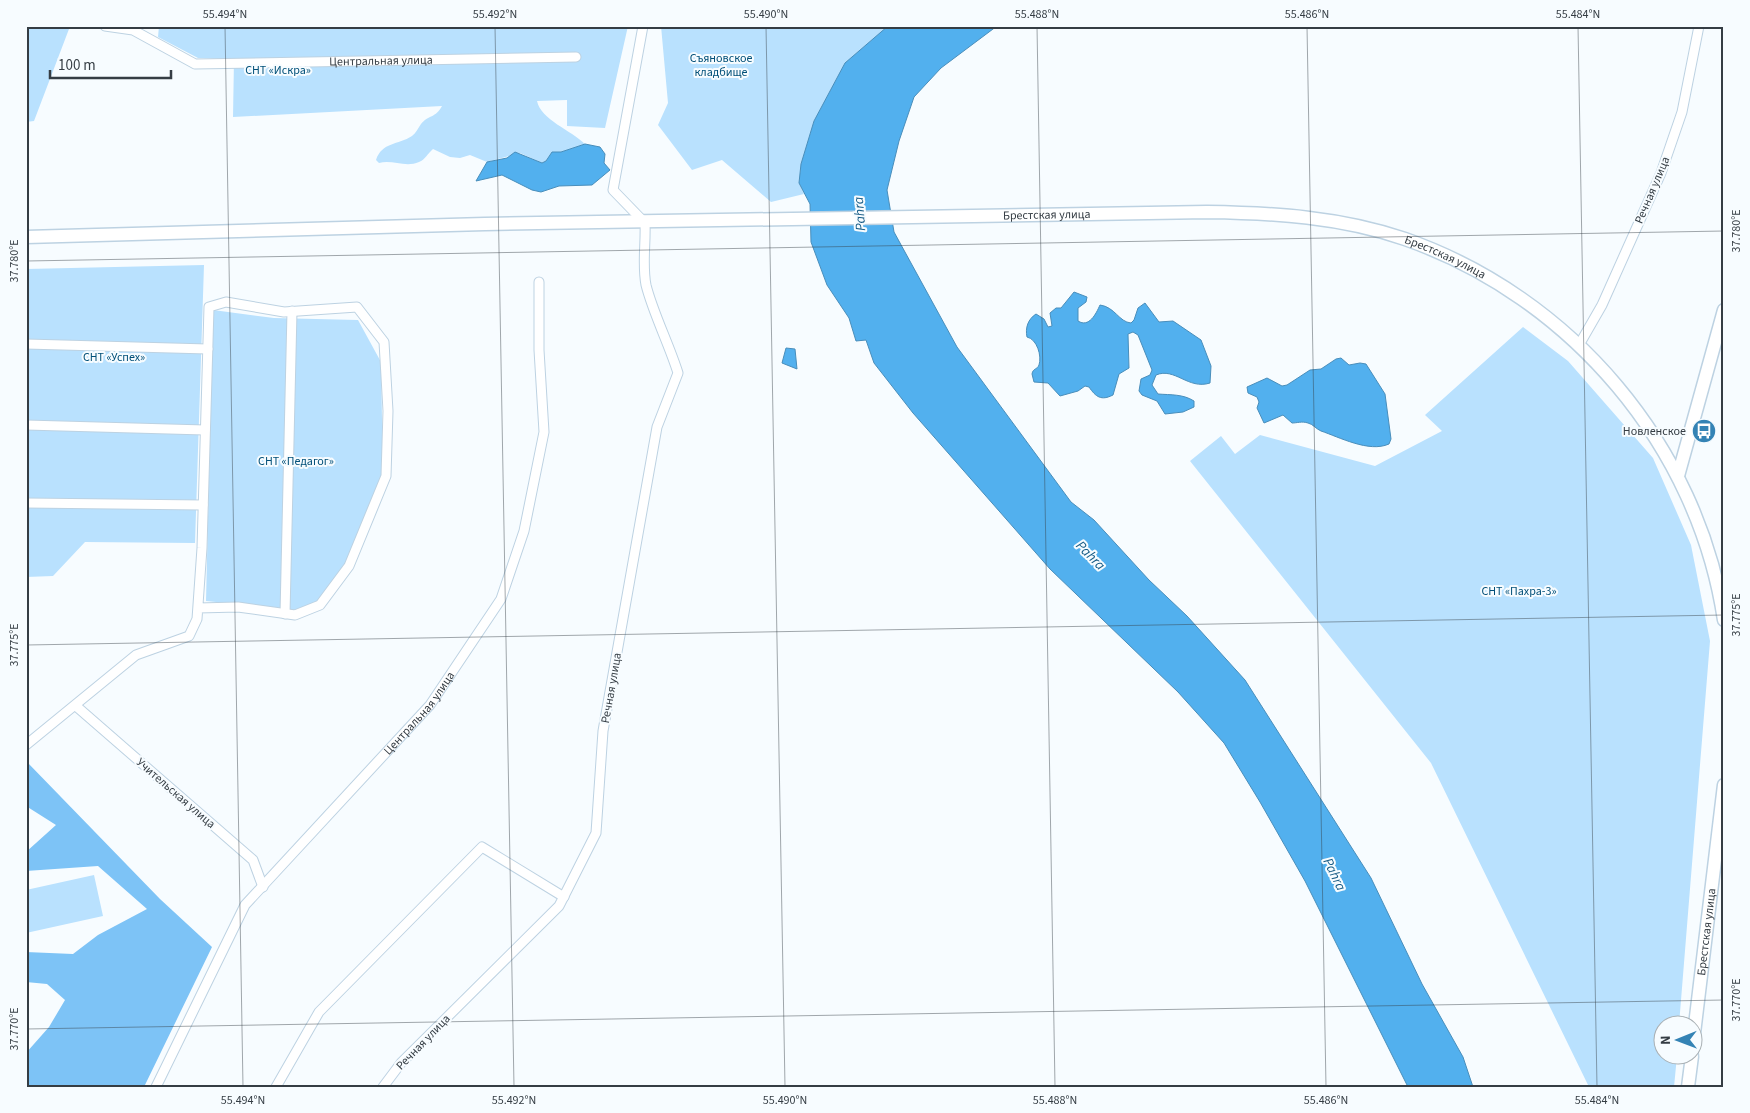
<svg xmlns="http://www.w3.org/2000/svg" width="1750" height="1113" font-family="'Source Sans 3',sans-serif">
<style>
.green{fill:#b9e1fe}
.forest{fill:#7dc3f6}
.water{fill:#52b0ee;stroke:#498ebb}
.lines{fill:none;stroke-linecap:round;stroke-linejoin:round}
.street-casing{stroke:#bdd2e2;stroke-width:11}
.secondary-casing{stroke:#bdd2e2;stroke-width:15}
.street{stroke:#fff;stroke-width:9}
.secondary{stroke:#fff;stroke-width:12}
.ticks{fill:none;stroke:#353d44;stroke-width:1;stroke-opacity:0.45}
.labels{text-anchor:middle;stroke-width:4;stroke-linejoin:round;paint-order:stroke}
.park-label{font-size:12px;fill:#014f78;stroke:#f7fcff}
.street-label{font-size:12px;fill:#353d44;stroke:#f7fcff}
.poi-label{font-size:12px;fill:#353d44;stroke:#f7fcff;text-anchor:end}
.water-label{font-size:14px;font-style:italic;fill:#185c86;stroke:#f7fcff}
.neatline{fill:none;stroke:#353d44;stroke-width:2}
.ticks-label{font-size:12px;text-anchor:middle;fill:#353d44}
</style>
<rect width="100%" height="100%" fill="#f7fcff"/>
<path class="green" d="M26,26L69,29L34,121L26,122Z
M159,26H628L605,128L567,126V100L537,101C541,120 571,130 585,144L561,152H552L546,161L542,163L520,153L487,162L470,155L460,158L450,157L433,149C428,153 425,160 419,162C405,168 392,159 379,163L376,160C382,142 398,145 412,136C416,133 418,128 421,124C428,115 436,118 442,106L233,117L234,59L198,58L158,37Z
M661,26H888L845,63L814,121L801,165L799,183L804,194L771,202L722,160L692,170L658,125L668,103Z
M204,265L195,543L85,542L53,576L26,577V269Z
M213,310L274,318L358,320L381,362L383,477L347,563L319,601L294,610L206,601Z
M1523,327L1568,361L1653,458L1691,545L1710,641L1679,1025L1662,1026V1056H1677L1674,1087H1589L1431,763L1190,461L1221,436L1235,454L1260,435L1375,466L1442,431L1425,415Z
M94,875L103,916L26,933V890Z"/>
<path class="forest" d="M27,762L160,899L212,947L144,1087H26V1053L49,1027L65,1000L47,984L26,982V952L73,954L98,935L147,909L98,866L26,871V852L56,825L26,806Z"/>
<path class="water" d="M888,26H997L941,68L914,97L899,141L887,190L894,232L957,347L1071,502L1094,520L1149,580L1187,616L1245,680L1371,878L1422,984L1463,1057L1473,1087H1408L1305,881L1260,802L1224,743L1178,692L1050,569L913,413L874,363L866,340L856,341L849,318L827,285L811,242L810,204L799,183L801,164L814,121L845,63Z
M585,144L600,147L605,154L604,163L610,170L592,185L559,186L541,192L532,190L502,175L476,181L487,162L507,158L515,152L542,163L546,161L552,152H561Z
M1074,292L1087,297L1086,302L1078,308V321C1089,328 1096,314 1100,305C1115,307 1119,322 1131,323L1134,320L1138,308L1145,303L1159,322L1173,321L1201,340L1211,366L1210,383C1188,390 1175,367 1156,375L1152,385L1158,394C1171,395 1183,394 1194,401V407L1183,412L1165,414L1157,401L1142,395L1139,391L1141,379L1150,375L1152,370L1138,335L1133,332L1128,334L1129,368L1119,374L1113,395C1101,401 1096,397 1089,387L1085,386L1078,391L1060,396L1048,383L1034,382L1032,374C1033,368 1037,370 1039,365C1042,356 1037,339 1027,337C1025,328 1028,319 1036,314L1044,319L1048,327L1052,326L1050,313L1056,308H1061Z
M786,348L795,349L797,369L782,363Z
M1341,358L1349,365L1360,363L1366,364L1385,394L1391,439L1389,444C1369,453 1339,437 1321,431C1316,429 1313,424 1308,423C1302,421 1297,423 1292,423L1283,415L1264,423L1257,408L1259,402L1257,397L1248,393L1247,387L1267,378L1282,386L1287,385L1310,370L1321,369L1336,359Z"/>
<g class="lines">
<g class="street-casing">
<g id="street">
<path id="s1" d="M105,26L133,30L195,64L576,57"/>
<path d="M26,344L208,349"/>
<path d="M1579,345L1602,305L1661,173L1682,112L1699,26"/>
<path d="M26,425L205,430"/>
<path d="M26,503L203,505"/>
<path d="M285,614L292,311"/>
<path d="M76,706L253,860L263,887"/>
<path d="M26,745L136,655L189,636L197,619L202,548L209,307L226,302L284,312L357,307L384,342L388,411L386,476L349,566L320,605L295,615L238,607L198,608"/>
<path id="s2" d="M156,1087L245,905L430,705L501,599L524,531L544,432L539,350V282"/>
<path d="M276,1087L319,1012L482,847L564,897"/>
<path d="M383,1087L401,1063L559,906L596,833L603,731L657,427L678,373C669,344 653,313 646,285C642,264 646,244 645,223L613,190L643,26"/>
</g>
</g>
<g class="secondary-casing">
<g id="secondary">
<path id="s3" d="M26,237L485,224L1207,212C1274,213 1341,217 1405,239C1571,297 1698,446 1724,620"/>
<path d="M1678,476L1724,310"/>
<path id="s4" d="M1692,1050L1724,785"/>
<path d="M1688,1087L1692,1056"/>
</g>
</g>
<use href="#street" class="street"/>
<use href="#secondary" class="secondary"/>
</g>
<path class="ticks" d="M225,26L243,1087M495,26L514,1087M766,26L785,1087M1037,26L1055,1087M1307,26L1326,1087M1578,26L1597,1087M26,261L1724,231M26,645L1724,615M26,1029L1724,1000"/>
<defs>
<g id="bus-disc" transform="scale(1.25)"><circle r="9.5" fill="#3483b5" stroke="#f7fcff"/><path d="M-5-6H5V4H4V6H2V4H-2V6H-4V4H-5ZM-3.5-4V0h7V-4ZM-3.5 1.2v1.5H-2V1.2ZM2 1.2v1.5H3.5V1.2Z" fill="#fff"/></g>
</defs>
<g fill-rule="evenodd">
<use href="#bus-disc" x="1704" y="431"/>
</g>
<g class="labels">
<g class="park-label">
<text x="721" y="62">Съяновское<tspan x="721" dy="14">кладбище</tspan></text>
<text x="278" y="74">СНТ «Искра»</text>
<text x="114" y="361">СНТ «Успех»</text>
<text x="296" y="465">СНТ «Педагог»</text>
<text x="1519" y="595">СНТ «Пахра-3»</text>
</g>
<g class="street-label">
<text dy="4" stroke="none"><textPath href="#s1" startOffset="285">Центральная улица</textPath></text>
<text transform="translate(1652 190) rotate(-67)" y="4">Речная улица</text>
<text dy="4" stroke="none"><textPath href="#s3" startOffset="1021">Брестская улица</textPath></text>
<text dy="4" stroke="none"><textPath href="#s3" startOffset="1426">Брестская улица</textPath></text>
<text transform="translate(611 688) rotate(-80)" y="4">Речная улица</text>
<text dy="4" stroke="none"><textPath href="#s2" startOffset="462">Центральная улица</textPath></text>
<text transform="translate(176 793) rotate(41)" y="4">Учительская улица</text>
<text dy="4" stroke="none"><textPath href="#s4" startOffset="119">Брестская улица</textPath></text>
<text transform="translate(423 1042) rotate(-46)" y="4">Речная улица</text>
</g>
<g class="poi-label">
<text x="1686" y="435">Новленское</text>
</g>
<g class="water-label">
<text transform="translate(859 214) rotate(-94)" y="5">Pahra</text>
<text transform="translate(1091 555) rotate(45)" y="5">Pahra</text>
<text transform="translate(1335 874) rotate(64)" y="5">Pahra</text>
</g>
</g>
<rect width="1750" height="1113" fill="none" stroke="#f7fcff" stroke-width="55"/>
<g transform="translate(1678 1040) rotate(269)"><circle r="24" fill="#f7fcff" stroke="#a9b0b4"/>
<path d="M0-4L9 19L0 12L-9 19Z" fill="#3483b5"/>
<text y="-8" font-size="14" font-weight="bold" text-anchor="middle" fill="#353d44">N</text>
</g>
<path d="M50 70v8h121v-8" fill="none" stroke="#353d44" stroke-width="2.5"/>
<text x="58" y="70" font-size="15" fill="#353d44" stroke="#f7fcff" stroke-width="4" paint-order="stroke">100 m</text>
<rect x="28" y="28" width="1694" height="1058" class="neatline"/>
<g class="ticks-label">
<text x="225" y="18">55.494°N</text>
<text x="495" y="18">55.492°N</text>
<text x="766" y="18">55.490°N</text>
<text x="1037" y="18">55.488°N</text>
<text x="1307" y="18">55.486°N</text>
<text x="1578" y="18">55.484°N</text>
<text transform="translate(1736 231) rotate(-90)" y="4">37.780°E</text>
<text transform="translate(14 261) rotate(-90)" y="4">37.780°E</text>
<text transform="translate(1736 615) rotate(-90)" y="4">37.775°E</text>
<text transform="translate(14 645) rotate(-90)" y="4">37.775°E</text>
<text transform="translate(1736 1000) rotate(-90)" y="4">37.770°E</text>
<text transform="translate(14 1029) rotate(-90)" y="4">37.770°E</text>
<text x="243" y="1104">55.494°N</text>
<text x="514" y="1104">55.492°N</text>
<text x="785" y="1104">55.490°N</text>
<text x="1055" y="1104">55.488°N</text>
<text x="1326" y="1104">55.486°N</text>
<text x="1597" y="1104">55.484°N</text>
</g>
</svg>
